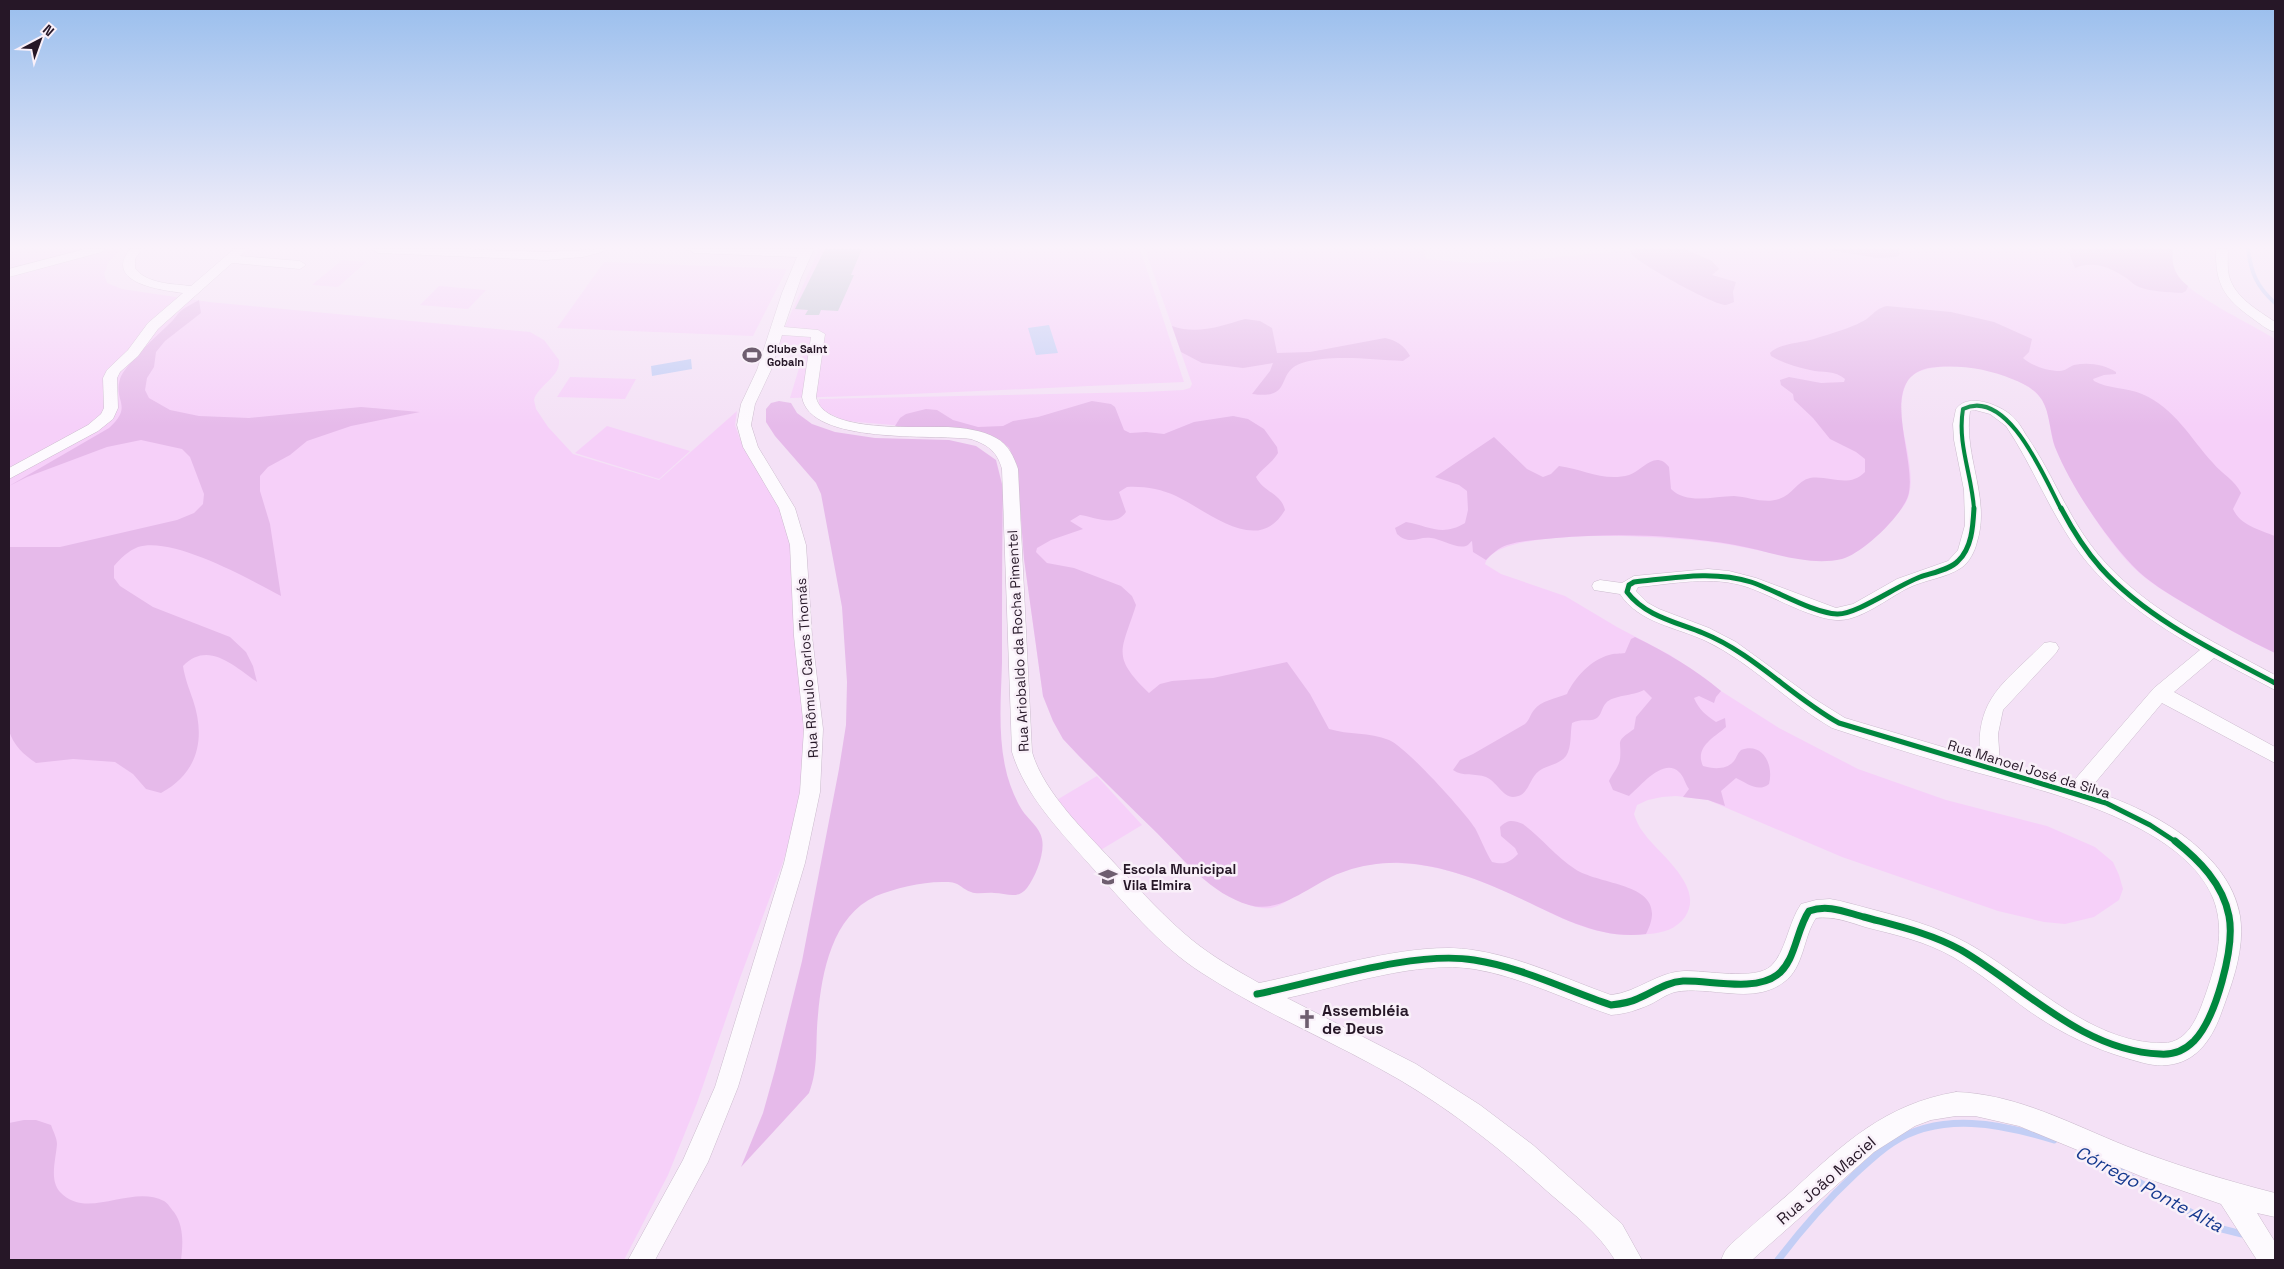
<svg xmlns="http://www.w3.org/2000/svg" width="2284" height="1269" font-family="'Space Grotesk',sans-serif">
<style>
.green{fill:#f6d0f9}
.forest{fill:#e6baea}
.water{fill:#c3cef5}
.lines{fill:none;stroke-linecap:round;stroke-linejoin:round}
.stream-far1{stroke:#c3cef5;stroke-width:4}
.stream{stroke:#c3cef5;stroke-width:7}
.building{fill:#c0c6d1}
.minor-casing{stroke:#cbbbcd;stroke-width:1}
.minor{fill:#fdfafe;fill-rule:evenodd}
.cycleway-far2-casing{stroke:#f9f0f9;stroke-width:6}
.cycleway-far1-casing{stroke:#f9f0f9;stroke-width:8}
.cycleway-casing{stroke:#f9f0f9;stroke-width:10}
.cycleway-far2{stroke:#00873e;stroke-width:4}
.cycleway-far1{stroke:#00873e;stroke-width:5}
.cycleway{stroke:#00873e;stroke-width:7}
.labels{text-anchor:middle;stroke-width:5;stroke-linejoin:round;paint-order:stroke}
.far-poi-label{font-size:11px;font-weight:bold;fill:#261727;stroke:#f9f0f9;text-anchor:start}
.street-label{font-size:14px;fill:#261727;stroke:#f9f0f9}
.poi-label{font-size:14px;font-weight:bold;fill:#261727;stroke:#f9f0f9;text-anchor:start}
.near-poi-label{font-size:16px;font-weight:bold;fill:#261727;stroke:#f9f0f9;text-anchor:start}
.near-street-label{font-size:16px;fill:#261727;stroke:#f9f0f9}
.near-water-label{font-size:18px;font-style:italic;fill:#14388e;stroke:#f9f0f9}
</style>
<rect width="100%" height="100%" fill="#f4e1f6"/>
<path class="green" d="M9,249H123L109,261L104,274L107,283L122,289L209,302L530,332L544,340L559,360C561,377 538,385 534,400L536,409L548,427L573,454L659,480L737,411L735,425L740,439L788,518L805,732L806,772L794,828L782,865L740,978L697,1103L668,1175L624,1260H9Z
M819,249H1140L1184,382C1052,387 921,395 790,398L806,345H777Z
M1145,249H1423L1426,259L1471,263L1519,261L1640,249H2173C2172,256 2172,265 2175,272C2186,294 2252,324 2275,339V653C2247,640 2219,624 2192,608C2172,596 2150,584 2133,567C2106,540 2069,482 2055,447C2049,431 2050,409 2040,397C2017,369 1939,355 1909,377C1904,387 1901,398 1901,410C1901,437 1920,480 1905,504C1897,516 1886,526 1876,535C1856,556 1841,562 1812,560C1778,556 1745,546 1711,542C1675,537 1497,524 1485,564L1501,574L1565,596L1617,627L1670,655L1706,679L1721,691L1779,728L1858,769L1946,800L2047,826L2095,847L2113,862L2119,875L2123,889L2119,900L2094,917L2065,924L2044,922L1998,911L1842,857L1708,800L1676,796L1662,797L1648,800L1637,805L1634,814C1636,820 1639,827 1643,832C1657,853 1706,886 1685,917C1676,929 1663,933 1649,934C1598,940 1562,918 1518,897C1495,887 1472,877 1449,871C1415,862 1378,859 1344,871C1327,877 1311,886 1296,895C1288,900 1281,906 1271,908C1264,909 1253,907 1247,904C1211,891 1187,863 1161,837C1134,810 1106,783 1079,756L1063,739L1053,721L1043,696L1024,559L1017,465L1009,448L1001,441L985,433L846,421L822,410L819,405V399L1144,392L1183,390L1190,388L1192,384Z
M342,260L366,262L338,287L312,285Z
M604,262L787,269L753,336L557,328Z
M439,286L486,290L468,309L420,305Z
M570,377L636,379L625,399L557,397Z
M607,426L690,451L659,479L575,453Z
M1097,776L1142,825L1099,851L1055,801Z"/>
<path class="forest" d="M1640,249H1685L1712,261L1719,269L1712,275L1736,282L1733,292L1734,302C1732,303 1729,304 1726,305C1713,305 1644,266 1632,255L1630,250Z
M1824,249H1898L1900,254L1897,257L1877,258Z
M2070,249H2173C2171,265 2175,276 2188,286L2186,291L2182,293C2167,292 2153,292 2139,287C2132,284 2129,279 2123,276C2108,266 2091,261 2075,268L2070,256Z
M199,300L201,313L165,341L156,352L154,367L147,378L145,390L149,398L170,410L199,416L249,418L361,407L420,412L351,426L307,441L290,455L268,467L260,476V491L270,524L281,596C249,579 173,536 138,547C128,551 121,558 114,566V578L120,586L153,607L230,637L246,652L253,666L257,682C234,666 208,640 183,666C185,679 189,688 193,700C206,739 198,773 161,793L146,789L133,774L115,762L73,759L36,763C23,754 14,746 9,731V547H60L177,520L194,513L203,504L204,494L190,457L182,449L141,440L107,447L27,477L9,486L109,428C134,405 113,402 120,379C125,364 157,336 169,324C174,320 177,314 182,310C187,306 194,303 199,300Z
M1887,306L1951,312L1994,322L2032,339L2029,352L2023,358C2032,366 2048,371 2060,371C2065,371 2069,367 2074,365C2088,362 2104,364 2116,372V374L2104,375L2093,379L2094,381C2108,389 2126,387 2142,394C2175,408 2190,438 2213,463C2222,474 2235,480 2241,493L2233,509C2240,525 2260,530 2275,536V653C2246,639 2217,623 2189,606C2169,594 2148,582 2132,565C2104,535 2070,485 2055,447C2050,433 2050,413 2042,400C2035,389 2023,383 2012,379C1988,369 1962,365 1937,367C1873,371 1916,453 1909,492C1906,513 1862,554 1842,559C1807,567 1769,551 1735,545C1676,535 1616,533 1556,538C1540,540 1523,540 1507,545C1498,548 1492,554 1486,560L1473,552L1472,541C1470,542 1469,545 1466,546C1456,549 1441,539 1431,538C1418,536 1410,546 1397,534L1395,528L1406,522C1429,526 1442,537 1465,523L1468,510L1467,491L1459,485L1435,477L1494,437L1527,469L1543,477L1551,474L1559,466C1583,469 1604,482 1629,475C1642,471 1655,449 1669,467L1671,489C1687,505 1714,496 1734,496C1749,497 1765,504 1779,499C1792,495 1797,481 1810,478C1830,475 1848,489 1865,472V459L1856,452L1830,439L1813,418L1794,400L1793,394L1781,385L1780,380L1789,377L1821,383L1844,382L1845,379C1835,370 1823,373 1810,370C1796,367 1783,363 1771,356L1770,353C1779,343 1802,343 1814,339C1829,334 1856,327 1868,318C1875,312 1878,308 1887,306Z
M1245,319L1260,321L1272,328L1277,353L1310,352L1385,338C1396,340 1405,346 1410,356L1403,361C1372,360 1333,354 1302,363C1274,372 1295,400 1252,394L1270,371L1273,363L1243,368L1202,363L1181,352L1172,326C1197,335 1221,326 1245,319Z
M779,401L791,403L797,413L812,424L835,432L875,438L949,440L976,446L996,460L1003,488C1002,547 1002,605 1002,663C1001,697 998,732 1005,766C1008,781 1014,797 1022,810C1028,819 1040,828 1042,839C1045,853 1036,876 1027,888C1018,900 1006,893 994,893C986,892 978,895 971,892C960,888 960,882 946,882C924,881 896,888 876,896C832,916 822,972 818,1015C815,1042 819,1067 809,1093L741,1167L763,1113L775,1070L802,961L839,769L846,725L847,682L842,607L821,494L816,483L775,436L766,422V409L771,403Z
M1092,401L1111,404L1115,407L1124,430L1130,433L1146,432L1164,434L1194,422L1233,416L1248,419L1264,429L1277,447L1278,453C1272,463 1263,468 1256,477C1263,492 1281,493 1285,510C1258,557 1208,511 1176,496C1161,489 1143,486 1127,487L1119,492L1126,512C1115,528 1095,517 1080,515L1070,521L1083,529L1051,540L1037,548L1036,552L1047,563L1074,568L1121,586L1132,596L1136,605C1122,651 1110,655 1149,693L1160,684L1172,681L1213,678L1287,662L1310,694L1329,729C1349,735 1369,732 1389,740C1406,747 1464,811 1475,828C1481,839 1485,851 1492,862C1504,865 1509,863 1518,854L1515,848L1501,836L1500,827C1508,819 1513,820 1523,824C1542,838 1556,857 1575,869C1602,887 1673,882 1646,934C1598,940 1559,916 1517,897C1481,880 1442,865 1402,863C1384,862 1363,865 1346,871C1313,881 1283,915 1249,905C1211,894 1184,860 1157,833C1131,808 1105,782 1079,756L1063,739L1053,721L1043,696L1024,559L1017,465L1009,448L1001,441L985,433L895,426L900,418L906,414L926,409L937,410L953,420L978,427L1003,426L1013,421L1038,417Z
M1635,637C1666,652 1695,669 1721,691L1716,697L1714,703L1699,696L1694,698C1699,710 1706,715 1716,722L1725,718L1726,727C1715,737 1694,747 1703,766C1713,769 1727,770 1734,761C1737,757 1737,754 1741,750C1763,742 1774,765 1769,784C1758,793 1747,783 1736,778L1721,791L1725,806L1708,800L1683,797L1689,789C1685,784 1684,776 1679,772C1663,757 1640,787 1629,796L1613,790L1609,781C1612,774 1619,767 1620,759C1622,739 1614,743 1634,729L1636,717L1652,698L1644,690C1633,696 1613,695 1606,703C1601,708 1602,716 1595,719C1588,722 1582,718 1572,723C1570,733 1572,747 1566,756C1559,765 1547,765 1539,771C1528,779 1530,796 1513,797C1503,797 1496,781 1486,777C1475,773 1463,777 1453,770L1460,760L1473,754L1525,724C1530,719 1530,715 1534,710C1540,701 1557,698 1567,694C1575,677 1591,660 1609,655C1614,653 1620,654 1625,653L1631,639Z
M24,1120H36L51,1125C53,1131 57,1138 57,1144C56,1159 49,1180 60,1192C87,1221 131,1184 164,1201C168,1203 171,1209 174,1212C184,1226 183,1244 181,1260H9V1123Z"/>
<path class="water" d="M1049,325L1058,353L1036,355L1028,328Z
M691,359L692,369L652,376L651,366Z"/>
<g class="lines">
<path class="stream-far1" d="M2248,249C2251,273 2257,287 2275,303"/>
<path class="stream" d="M2094,1156L2218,1228L2246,1235
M1778,1260C1801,1230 1826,1201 1854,1175C1866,1164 1878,1152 1892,1143C1941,1111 2002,1124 2054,1140"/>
</g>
<path class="building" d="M825,249H862L851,275H854L838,311L821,310L819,315H805L808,310L795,309Z"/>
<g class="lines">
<g class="minor-casing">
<path id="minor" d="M85,249H104L102,252L9,277V269Z
M130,249H142L135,259V268C146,284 174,284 191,286L234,249H247L240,256L300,261L306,265L300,269L232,263L158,329L138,356L120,372L117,378L118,408L113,419L98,431L9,479V468L88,425L101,414L104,408L103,378L107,370L128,350L148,323L183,293C161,290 103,283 130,249Z
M372,249H460L546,252L604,249L602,252L583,257L546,260L378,253Z
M688,249H814L801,278L784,327L818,330L825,334L816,397C823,434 919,426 948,427C964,428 982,430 996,438C1008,444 1014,457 1018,469L1032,752C1044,794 1089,835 1118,867C1142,892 1165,918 1192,940C1213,957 1236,970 1259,983C1320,971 1413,940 1473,950C1521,957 1566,979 1611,995C1638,992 1657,972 1684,971C1705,970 1755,981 1771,966C1786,952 1788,923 1801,904L1816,900L1830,899C1843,901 1855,905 1867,908C1902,917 1936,926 1967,943C2027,976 2090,1044 2163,1043C2188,1043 2198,1016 2205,996C2216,965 2226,931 2213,898C2183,826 2057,794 1990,776C1937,762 1884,745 1832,728C1788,703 1752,663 1706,641C1676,627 1639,623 1620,594L1594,590L1592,586L1594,582L1600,580L1622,583L1634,576L1708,569L1729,571L1756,578L1836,608L1853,604L1897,579L1948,561L1958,550L1965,525L1964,490L1954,440L1953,424L1956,409C1968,392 1999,405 2011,415C2018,421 2022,428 2026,435C2050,469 2065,510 2090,544C2135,605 2210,640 2275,675V690L2214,658L2174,692L2275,747V763L2162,703L2089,790C2147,807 2229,850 2240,916C2245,948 2233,981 2222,1011C2213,1037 2198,1062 2168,1065C2154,1067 2140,1062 2126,1058C2092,1048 2059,1032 2029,1011C2004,993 1980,973 1953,957C1925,941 1896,935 1865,927C1849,922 1834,916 1816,918C1803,937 1804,968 1784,982C1753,1006 1710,985 1675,992C1667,994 1659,1000 1651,1004C1638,1010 1625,1014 1611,1015C1566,1000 1522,977 1474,969C1419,960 1342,986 1287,998L1416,1064L1480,1105L1533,1145L1622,1224L1642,1260H1615C1598,1232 1572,1213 1548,1192C1502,1150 1454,1112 1400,1080C1335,1042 1265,1014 1202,973C1158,945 1124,902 1089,864C1060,831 1025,795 1012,752L1002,469C997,451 988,445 971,439C933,434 810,445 802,397L811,337L782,335L771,370L755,404L751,425L758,447L795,508L806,545L812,636L823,729L820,792L805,863L738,1087L708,1162L655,1260H628L683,1160L715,1087L784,863L800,792L804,729L794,636L790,545L779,508L743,447L737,425L741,404L757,370L782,293L797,257L694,253ZM1975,410L1990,414L2006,426C2033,466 2050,513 2079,552C2110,594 2155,624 2200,650L2154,688L2071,784L2000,764L1998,734L2003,710L2056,653L2059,648L2056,643L2050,642L2044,643C2005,683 1975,697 1980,758L1845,718L1813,698L1736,642L1709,628L1659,609L1648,603L1636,591L1638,587C1673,584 1712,575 1747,587C1773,596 1809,618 1836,620C1859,622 1888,598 1908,588C1924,580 1946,578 1961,568C1969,563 1975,551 1977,542C1991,498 1963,456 1970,411Z
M2216,249H2228C2228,258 2227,267 2229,276C2235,298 2258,310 2275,322V332C2267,330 2259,323 2252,318C2224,298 2215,284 2216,249Z
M1956,1092C2017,1094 2071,1124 2126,1146C2175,1165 2224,1180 2275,1193V1217L2257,1213L2275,1242V1260H2257L2221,1204L2143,1177L2019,1126L1975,1116H1956L1931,1120L1915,1126L1874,1152L1752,1260H1721L1725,1251L1731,1244C1751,1226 1772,1209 1792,1191C1843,1144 1885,1104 1956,1092Z"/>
</g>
<use href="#minor" class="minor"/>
<g class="cycleway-far2-casing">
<path id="cycleway-far2" d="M1974,509C1972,475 1957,444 1963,409C2008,387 2045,479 2061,509"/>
</g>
<g class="cycleway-far1-casing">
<path id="cycleway-far1" d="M1974,508C1973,526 1972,548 1958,561C1950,570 1931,573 1920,577C1898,585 1856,615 1837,614C1813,613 1775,590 1751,582C1713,570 1673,578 1634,582L1629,585L1627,592C1645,616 1676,622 1703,633C1753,653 1792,697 1839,723L2106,803L2150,825L2176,842
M2061,508C2072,529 2085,550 2101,568C2147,619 2215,651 2275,683"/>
</g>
<g class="cycleway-casing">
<path id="cycleway" d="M1257,994C1318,982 1414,950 1474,960C1521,967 1566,990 1611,1005C1620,1004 1629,1003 1637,999C1652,993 1666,982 1683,981C1709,980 1755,992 1777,975C1796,961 1796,930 1809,911C1828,904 1845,912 1864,917C1897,926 1930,933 1961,950C2023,986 2082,1051 2160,1054C2173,1055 2185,1050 2194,1041C2216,1018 2235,947 2229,916C2223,884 2199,860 2175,841"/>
</g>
<use href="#cycleway-far2" class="cycleway-far2"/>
<use href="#cycleway-far1" class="cycleway-far1"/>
<use href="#cycleway" class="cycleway"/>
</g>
<linearGradient id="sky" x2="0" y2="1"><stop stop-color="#99beed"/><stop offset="0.58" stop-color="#faf2fb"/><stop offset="1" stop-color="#faf2fb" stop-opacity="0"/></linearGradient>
<rect width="2284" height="426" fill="url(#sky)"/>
<defs>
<g id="stadium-bare" transform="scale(1.5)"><path d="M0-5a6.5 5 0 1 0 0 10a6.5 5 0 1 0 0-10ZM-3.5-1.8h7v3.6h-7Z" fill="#6e5e6f" stroke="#f9f0f9" stroke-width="2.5" paint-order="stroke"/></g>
<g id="school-bare" transform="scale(1.5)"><path d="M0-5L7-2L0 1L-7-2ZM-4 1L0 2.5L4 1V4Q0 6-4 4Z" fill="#6e5e6f" stroke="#f9f0f9" stroke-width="2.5" paint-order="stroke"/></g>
<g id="church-bare" transform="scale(1.5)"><path d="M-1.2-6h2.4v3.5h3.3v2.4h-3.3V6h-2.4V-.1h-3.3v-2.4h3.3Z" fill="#6e5e6f" stroke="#f9f0f9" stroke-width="2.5" paint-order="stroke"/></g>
</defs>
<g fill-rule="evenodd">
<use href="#stadium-bare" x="752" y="355"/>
<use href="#school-bare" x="1108" y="877"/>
<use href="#church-bare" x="1307" y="1019"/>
</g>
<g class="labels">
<g class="far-poi-label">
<text x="767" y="353">Clube Saint<tspan x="767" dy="13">Gobain</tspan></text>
</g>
<g class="street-label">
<text transform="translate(1018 641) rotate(-93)" y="5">Rua Ariobaldo da Rocha Pimentel</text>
<text transform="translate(807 668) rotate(-94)" y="5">Rua Rômulo Carlos Thomás</text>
<text transform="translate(2029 769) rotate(17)" y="5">Rua Manoel José da Silva</text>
</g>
<g class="poi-label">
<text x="1123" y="874">Escola Municipal<tspan x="1123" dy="16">Vila Elmira</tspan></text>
</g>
<g class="near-poi-label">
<text x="1322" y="1016">Assembléia<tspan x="1322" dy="18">de Deus</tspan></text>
</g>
<g class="near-street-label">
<text transform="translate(1826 1180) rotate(-41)" y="6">Rua João Maciel</text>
</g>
<g class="near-water-label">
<text transform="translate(2149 1189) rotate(28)" y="6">Córrego Ponte Alta</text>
</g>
</g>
<rect width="2284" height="1269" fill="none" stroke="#261727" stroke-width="20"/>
<g transform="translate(40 40) rotate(41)" stroke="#f9f0f9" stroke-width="4" paint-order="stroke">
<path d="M0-4L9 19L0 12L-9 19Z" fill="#261727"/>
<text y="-8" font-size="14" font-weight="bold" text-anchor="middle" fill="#261727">N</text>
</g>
</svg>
